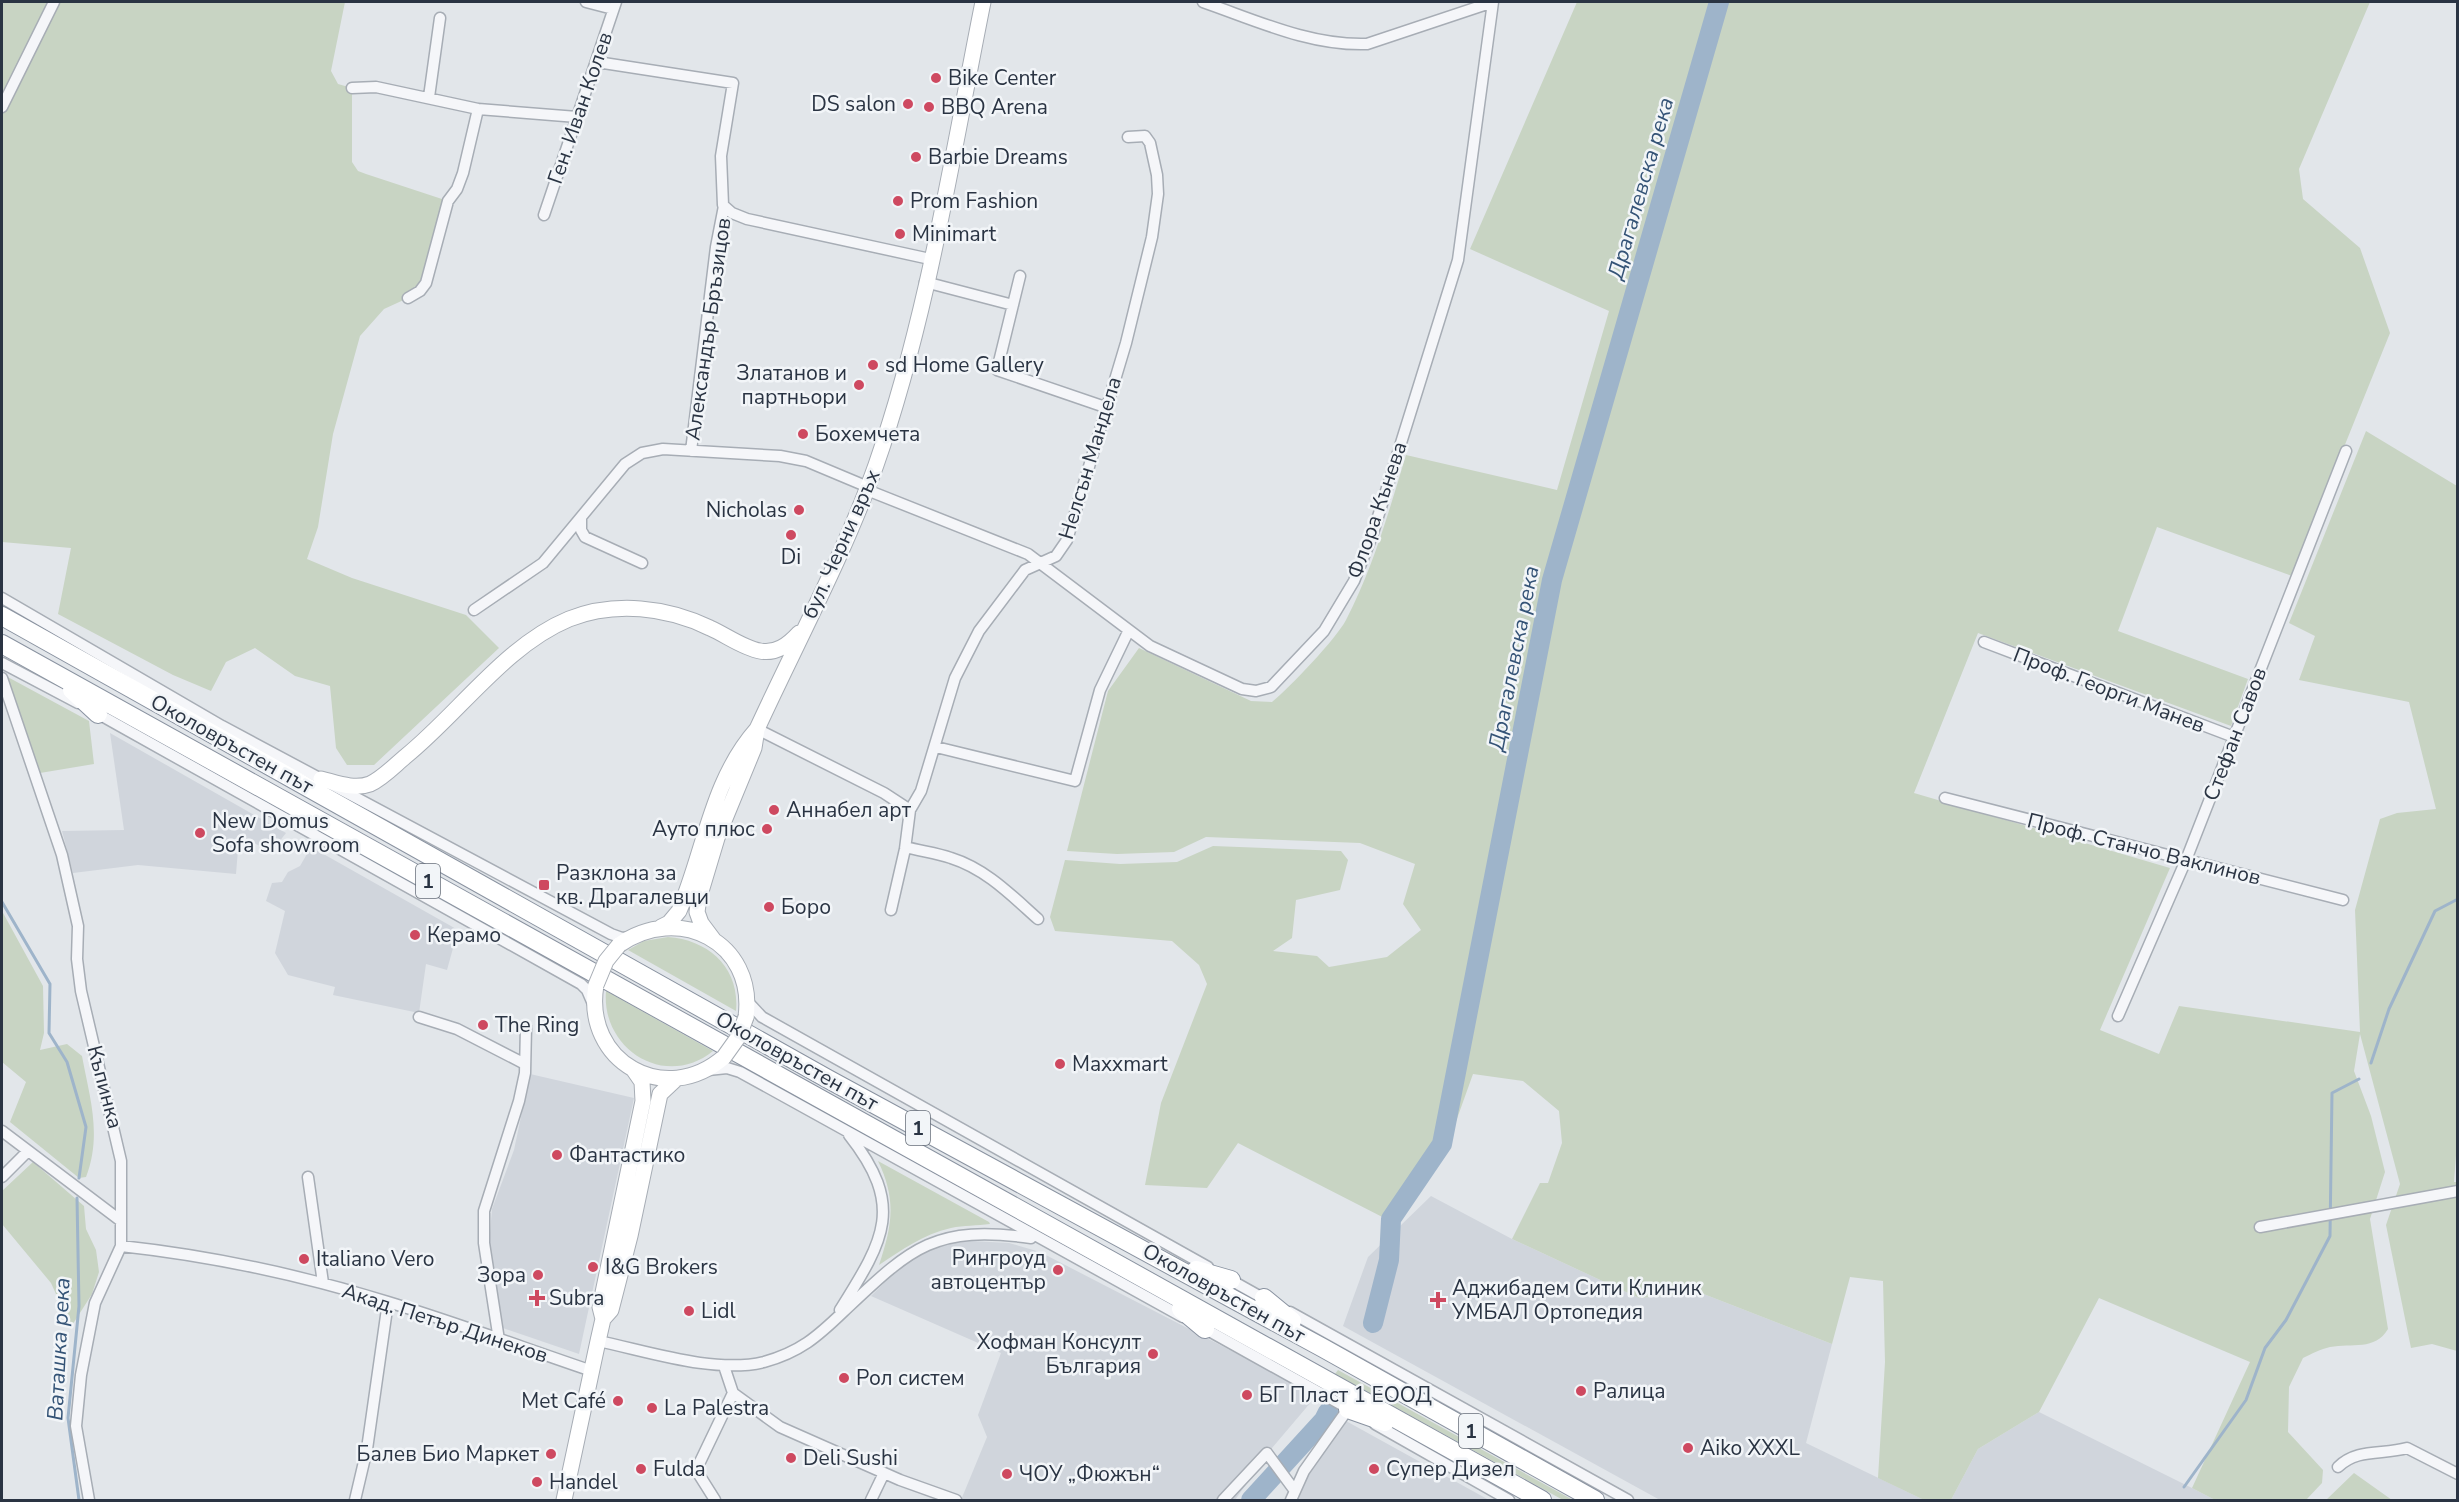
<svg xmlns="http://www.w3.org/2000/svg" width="2459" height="1502" font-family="'Nunito Sans',sans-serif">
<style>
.built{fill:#d0d5dc}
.green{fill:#c8d4c3}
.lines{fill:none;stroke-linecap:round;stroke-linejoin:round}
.stream{stroke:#9eb4ca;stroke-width:3}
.river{stroke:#9eb4ca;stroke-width:20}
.minor-casing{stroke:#a7adb5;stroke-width:13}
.secondary-casing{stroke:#a7adb5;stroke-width:17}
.trunk-casing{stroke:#8a93a1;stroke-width:20}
.minor{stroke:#f5f6f9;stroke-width:10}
.secondary{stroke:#fff;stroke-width:15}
.trunk{stroke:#fff;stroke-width:18}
.secondary-bridge-casing{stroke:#a7adb5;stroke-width:17;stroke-linecap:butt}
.secondary-bridge{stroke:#fff;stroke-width:15}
.poi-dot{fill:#ce4960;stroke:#f2f5f8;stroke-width:2}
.labels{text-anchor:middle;stroke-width:5;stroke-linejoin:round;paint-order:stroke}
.shield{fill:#f2f5f8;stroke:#666e79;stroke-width:1.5}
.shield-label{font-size:20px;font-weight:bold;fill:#2a3443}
.poi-label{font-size:21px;fill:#2a3443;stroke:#f2f5f8;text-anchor:start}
.street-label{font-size:21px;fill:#2a3443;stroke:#f2f5f8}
.water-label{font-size:22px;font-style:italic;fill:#345376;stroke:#f2f5f8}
</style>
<rect width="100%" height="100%" fill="#e2e6ea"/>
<path class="built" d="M110,733L286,833L272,851L239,837L236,874L138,865L73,873L62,831L124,830Z
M311,847L458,930L447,970L426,964L419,1013L333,995L335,987L288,975L275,953L285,911L266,901L272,883L282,882L288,872L300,866Z
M530,1074L634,1098L579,1354L503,1328L489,1245L492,1209L514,1150Z
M1431,1196L1512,1239L1639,1298L1701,1293L1832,1344L1806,1443L1924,1500H1660L1343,1326L1368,1257Z
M971,1241L1009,1243L1040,1252L1317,1395L1272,1448L1235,1500H961L987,1437L978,1415L1001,1353L871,1296L903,1264L939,1245Z
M2039,1412L2192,1488L2215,1500H1951L1978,1449Z
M1346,1421L1489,1500H1296L1308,1474Z"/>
<path class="green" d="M2,2H345L331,71L338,84L352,88V162L358,171L366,174L448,201L431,268L408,298L384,309L360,336L333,434L318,527L307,559L352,578L466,615L499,648L374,765H347L336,748L330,686L295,676L255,648L226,662L211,691L173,675L58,614L71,548L2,542Z
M1577,2H2370L2299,169L2303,199L2360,248L2390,333L2292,576L2157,527L2118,631L2248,679L2231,726L1978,633L1914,793L2170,868L2100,1030L2159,1054L2179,1006L2360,1032L2355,910L2380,819L2397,813L2436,809L2409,702L2299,680L2315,636L2289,623L2366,431L2457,486L2458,1129L2454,1182H2458L2457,1351L2432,1344L2411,1348L2386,1225L2400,1184L2360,1034L2354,1071L2371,1116L2385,1172L2370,1219L2388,1329C2375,1351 2352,1343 2330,1347C2321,1349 2311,1354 2303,1358L2289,1387L2288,1432L2323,1470L2322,1483L2306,1500H2215L2192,1488L2250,1362L2099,1298L2039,1412L1978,1449L1951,1500H1924L1878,1478L1885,1362L1883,1281L1850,1277L1832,1344L1701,1293L1639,1298L1512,1239L1540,1183H1548L1562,1143L1559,1111L1523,1081L1473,1074L1444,1155L1396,1224L1238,1143L1207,1188L1145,1185L1161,1103L1207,984L1199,965L1172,941L1055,931L1050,917L1065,860L1120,864L1177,862L1213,846L1341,851L1348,860L1340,890L1296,900L1292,938L1273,951L1317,956L1329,967L1387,957L1421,930L1403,904L1415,864L1360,843L1206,837L1174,852L1117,854L1067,851L1108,691L1139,648L1251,701L1272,702C1290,687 1336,639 1346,620C1373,568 1389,511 1406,455L1557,490L1609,311L1470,249Z
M4,675L89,721L94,764L40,773Z
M2,911L43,986L44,1033L40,1050L67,1044L82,1056C90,1099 102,1135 86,1177L79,1178L10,1122L26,1082L2,1062Z
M668,937C709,940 740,968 736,1011L628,950L644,941Z
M606,991L713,1051C665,1090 601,1049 606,991Z
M878,1161L989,1222L990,1224C977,1226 964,1225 951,1228C923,1234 902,1250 879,1265C892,1226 897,1200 878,1161Z
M33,1162L84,1206L86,1229L96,1250L99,1272L92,1294L71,1327L51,1283L2,1224V1191Z
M1338,1370L1573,1500H1563L1335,1374Z
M2354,1473L2392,1500H2326Z"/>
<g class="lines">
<path class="stream" d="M2,902L50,984L49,1033L67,1062L86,1127L79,1178
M2371,1063L2389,1009L2435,911L2458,899
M77,1198L79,1306L68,1418L79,1500
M2184,1487L2246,1400L2265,1348L2286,1320L2330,1236L2332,1093L2359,1079"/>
<path class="river" d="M1373,1323L1389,1260L1391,1219L1442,1144L1552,580L1719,2
M1251,1500L1324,1420L1328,1412"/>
<g class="minor-casing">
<path id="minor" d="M586,2L613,9
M1203,2C1255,20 1310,46 1367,44L1493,2
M597,62L733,83L721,156L723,205L732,213L747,219L930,259
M352,88L376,87L478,109L577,117
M429,97L440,18
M2,107L54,2
M544,215L616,2
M1020,276L997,370L1105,407
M925,282L1013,305
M408,298L420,291L426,283L448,201L457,189L463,173L478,109
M691,451L716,247L724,206
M867,490L1028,554L1150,646L1242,689L1256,691L1271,687L1324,631L1354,581L1372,536L1458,260L1493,2
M581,518V530L585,537L642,563
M2,598L222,726L611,934L622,938L631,937
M474,610L543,563L625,464L642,453L663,449L780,456L806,461L868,487
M1984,642L2234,737
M2,663L78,703
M2,678L62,855L78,926L77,959L81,991L121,1161V1246L95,1303L81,1375L76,1426L89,1500
M95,712L581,984L587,990L593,1004
M757,729L884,793L910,810
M936,747L1075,781L1100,690L1128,632
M1945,798L2343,900
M906,847C920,851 937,853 951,858C986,869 1011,895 1038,919
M891,910L905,849L910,810L921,791L955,678L979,631L1025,570L1056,556L1067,540L1126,343L1152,237L1158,194L1157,175L1150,143L1145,136L1128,137
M747,1001L762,1017L1208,1267
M2118,1016L2186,860L2346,451
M419,1017L457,1029L525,1064
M708,1070L727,1068L740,1072L1183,1317
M2,1131L121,1221
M2,1177L28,1151
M308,1177L323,1283
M2260,1227L2458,1191
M121,1246C212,1256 301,1275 388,1302C457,1323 524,1348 592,1371
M1227,1278L1268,1301
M840,1310C883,1241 906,1207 849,1135
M1290,1312L1628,1500
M1202,1327L1351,1410
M499,1340L484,1243V1211L519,1101L525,1073L526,1027
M598,1341C647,1351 714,1374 764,1362C800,1352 817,1337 843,1312C910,1249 933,1224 1031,1238
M724,1366L733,1393
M733,1393L780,1427L900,1480L956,1500
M1375,1424L1509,1500
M2338,1467C2357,1448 2383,1455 2407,1448L2458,1474
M355,1500L367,1449L388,1302
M715,1500L698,1473L699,1464L733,1393
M871,1500L884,1473
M1223,1500L1267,1453L1295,1491
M1291,1500L1304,1471L1348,1409"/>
</g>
<g class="secondary-casing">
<path id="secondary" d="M321,779C337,783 354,790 370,784C383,778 395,765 406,756C459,713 506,645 569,619C615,601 667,607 710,628C726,635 743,648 760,651C776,654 788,645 799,633
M661,927L669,923L679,911C705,850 711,781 757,729C797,642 844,555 876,465C928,316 952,156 983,2
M713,939L701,923L697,912L699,898L717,838L754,748L757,729
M619,945C678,903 756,942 746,1017
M596,985C583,1062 665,1108 724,1057
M603,1319L600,1307L643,1101L642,1082L633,1069
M564,1500L598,1341L603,1319L611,1310L630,1236L660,1094L676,1079"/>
</g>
<g class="trunk-casing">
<path id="trunk" d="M2,616L828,1079L1323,1348L1595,1500
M2,644L1542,1500
M72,690L98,714
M1196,1270L1231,1280
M1264,1298L1292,1321
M1181,1309L1205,1329
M1348,1409L1385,1422"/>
</g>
<use href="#minor" class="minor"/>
<use href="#secondary" class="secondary"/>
<use href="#trunk" class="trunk"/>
<g class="secondary-bridge-casing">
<path id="secondary-bridge" d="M596,985L606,961L619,945
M724,1057L739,1036L746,1017"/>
</g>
<use href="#secondary-bridge" class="secondary-bridge"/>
</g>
<g class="poi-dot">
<circle cx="936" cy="78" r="6"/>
<circle cx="908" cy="104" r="6"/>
<circle cx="929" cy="107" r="6"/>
<circle cx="916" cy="157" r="6"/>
<circle cx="898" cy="201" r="6"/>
<circle cx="900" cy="234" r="6"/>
<circle cx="873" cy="365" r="6"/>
<circle cx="859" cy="385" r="6"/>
<circle cx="803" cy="434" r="6"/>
<circle cx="799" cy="510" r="6"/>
<circle cx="791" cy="535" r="6"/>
<circle cx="774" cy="810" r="6"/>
<circle cx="767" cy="829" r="6"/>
<circle cx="200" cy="833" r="6"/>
<rect x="538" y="879" width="12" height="12" rx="3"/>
<circle cx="769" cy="907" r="6"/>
<circle cx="415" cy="935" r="6"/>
<circle cx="483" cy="1025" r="6"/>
<circle cx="1060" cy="1064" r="6"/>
<circle cx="557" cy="1155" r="6"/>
<circle cx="304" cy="1259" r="6"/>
<circle cx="593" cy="1267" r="6"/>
<circle cx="1058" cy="1270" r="6"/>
<circle cx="538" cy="1275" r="6"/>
<path d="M534 1289h6v6h6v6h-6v6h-6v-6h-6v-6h6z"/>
<path d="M1435 1291h6v6h6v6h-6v6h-6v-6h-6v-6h6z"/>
<circle cx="689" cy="1311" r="6"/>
<circle cx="1153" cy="1354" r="6"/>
<circle cx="844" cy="1378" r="6"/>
<circle cx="1581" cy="1391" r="6"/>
<circle cx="1247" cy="1395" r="6"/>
<circle cx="618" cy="1401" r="6"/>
<circle cx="652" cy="1408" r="6"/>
<circle cx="1688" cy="1448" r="6"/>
<circle cx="551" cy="1454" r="6"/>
<circle cx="791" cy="1458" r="6"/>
<circle cx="641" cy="1469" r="6"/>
<circle cx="1374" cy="1469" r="6"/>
<circle cx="1007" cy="1474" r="6"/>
<circle cx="537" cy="1482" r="6"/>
</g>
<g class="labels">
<g class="shield">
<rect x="416" y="864" width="24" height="34" rx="4.5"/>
<rect x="906" y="1111" width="24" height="34" rx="4.5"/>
<rect x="1459" y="1414" width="24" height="34" rx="4.5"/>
</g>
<g class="shield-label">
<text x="428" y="888">1</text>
<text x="918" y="1135">1</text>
<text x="1471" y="1438">1</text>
</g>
<g class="poi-label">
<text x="948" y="85">Bike Center</text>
<text x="896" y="111" text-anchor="end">DS salon</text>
<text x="941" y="114">BBQ Arena</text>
<text x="928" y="164">Barbie Dreams</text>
<text x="910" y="208">Prom Fashion</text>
<text x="912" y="241">Minimart</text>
<text x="885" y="372">sd Home Gallery</text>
<text x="847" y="380" text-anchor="end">Златанов и<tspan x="847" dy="24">партньори</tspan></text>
<text x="815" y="441">Бохемчета</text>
<text x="787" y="517" text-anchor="end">Nicholas</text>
<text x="791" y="564" text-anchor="middle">Di</text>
<text x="786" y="817">Аннабел арт</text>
<text x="212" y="828">New Domus<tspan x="212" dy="24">Sofa showroom</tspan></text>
<text x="755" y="836" text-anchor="end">Ауто плюс</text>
<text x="556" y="880">Разклона за<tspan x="556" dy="24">кв. Драгалевци</tspan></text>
<text x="781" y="914">Боро</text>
<text x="427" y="942">Керамо</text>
<text x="495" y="1032">The Ring</text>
<text x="1072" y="1071">Maxxmart</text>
<text x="569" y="1162">Фантастико</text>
<text x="1046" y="1265" text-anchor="end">Рингроуд<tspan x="1046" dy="24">автоцентър</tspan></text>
<text x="316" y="1266">Italiano Vero</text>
<text x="605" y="1274">I&amp;G Brokers</text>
<text x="526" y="1282" text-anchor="end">Зора</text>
<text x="1452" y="1295">Аджибадем Сити Клиник<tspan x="1452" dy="24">УМБАЛ Ортопедия</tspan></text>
<text x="549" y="1305">Subra</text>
<text x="701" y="1318">Lidl</text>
<text x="1141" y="1349" text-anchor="end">Хофман Консулт<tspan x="1141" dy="24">България</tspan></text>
<text x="856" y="1385">Рол систем</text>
<text x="1593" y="1398">Ралица</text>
<text x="1259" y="1402">БГ Пласт 1 ЕООД</text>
<text x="606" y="1408" text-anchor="end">Met Café</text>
<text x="664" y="1415">La Palestra</text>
<text x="1700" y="1455">Aiko XXXL</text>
<text x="539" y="1461" text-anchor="end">Балев Био Маркет</text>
<text x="803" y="1465">Deli Sushi</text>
<text x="653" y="1476">Fulda</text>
<text x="1386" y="1476">Супер Дизел</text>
<text x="1019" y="1481">ЧОУ „Фюжън“</text>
<text x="549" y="1489">Handel</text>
</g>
<g class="street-label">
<text transform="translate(580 108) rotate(-71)" y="7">Ген. Иван Колев</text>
<text transform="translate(708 329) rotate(-82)" y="7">Александър Бръзицов</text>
<text transform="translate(1090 458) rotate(-73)" y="7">Нелсън Мандела</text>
<text transform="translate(1377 510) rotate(-71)" y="7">Флора Кънева</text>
<text transform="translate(841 544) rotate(-66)" y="7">бул. Черни връх</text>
<text transform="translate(2109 690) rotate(21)" y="7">Проф. Георги Манев</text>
<text transform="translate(2235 734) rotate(-69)" y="7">Стефан Савов</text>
<text transform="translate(232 744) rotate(29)" y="7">Околовръстен път</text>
<text transform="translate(2144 849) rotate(14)" y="7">Проф. Станчо Ваклинов</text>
<text transform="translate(797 1061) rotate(29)" y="7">Околовръстен път</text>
<text transform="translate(105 1087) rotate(75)" y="7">Къпинка</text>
<text transform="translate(1224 1293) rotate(29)" y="7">Околовръстен път</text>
<text transform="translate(445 1323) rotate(18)" y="7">Акад. Петър Динеков</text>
</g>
<g class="water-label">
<text transform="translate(1640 188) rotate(-74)" y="8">Драгалевска река</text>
<text transform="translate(1513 658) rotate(-79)" y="8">Драгалевска река</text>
<text transform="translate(58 1349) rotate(-87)" y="8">Ваташка река</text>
</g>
</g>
<rect width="2459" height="1502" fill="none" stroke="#2a3443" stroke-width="6"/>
</svg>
